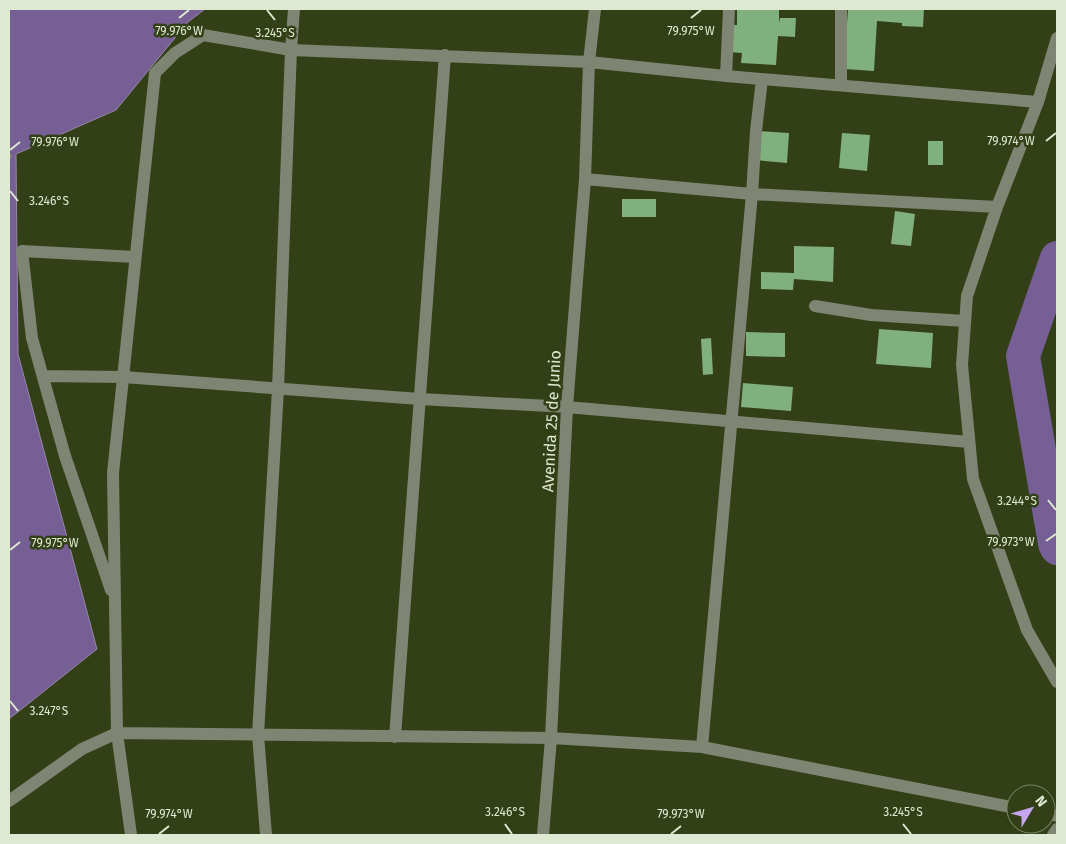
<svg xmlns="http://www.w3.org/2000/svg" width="1066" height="844" font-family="'Fira Sans',sans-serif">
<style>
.water{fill:#765f95;stroke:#9688a7}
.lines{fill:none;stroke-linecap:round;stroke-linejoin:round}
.river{stroke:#765f95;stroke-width:34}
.building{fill:#81b07f}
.path{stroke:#848f6f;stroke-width:3;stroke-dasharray:2.5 4;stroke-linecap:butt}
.minor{stroke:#7e8573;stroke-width:12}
.ticks{fill:none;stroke:#dfe8d1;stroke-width:2}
.labels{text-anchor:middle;stroke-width:5;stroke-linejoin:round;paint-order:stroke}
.street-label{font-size:16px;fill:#dfe8d1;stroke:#333f17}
.ticks-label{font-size:12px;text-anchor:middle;fill:#dfe8d1;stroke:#333f17;stroke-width:5;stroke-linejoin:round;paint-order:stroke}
</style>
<rect width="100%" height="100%" fill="#333f17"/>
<path class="water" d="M9,9H205L188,22L116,110L16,154L18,354L97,649L9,719Z"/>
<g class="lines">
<path class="river" d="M1057,258L1023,356L1055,544L1057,548"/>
</g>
<path class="building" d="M737,9H779V23L780,18H796L795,37L778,36L776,65L741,63L742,53L728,52L730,25H737Z
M848,9H924L923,27L902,26V23L877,21L874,71L844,69Z
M757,131L789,133L787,163L755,160Z
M842,133L870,135L867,171L839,168Z
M928,141H943V165H928Z
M622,199H656V217H622Z
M895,211L915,214L911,246L891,244Z
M794,246L834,247L833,282L794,279L793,290L761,289V272L794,273Z
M879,329L933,333L931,368L876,364Z
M746,332L785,333V357L746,356Z
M711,338L713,374L703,375L701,339Z
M743,383L793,387L791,411L741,407Z"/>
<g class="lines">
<path class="path" d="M9,156L15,157"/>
<path class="minor" d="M1057,38L1038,102L997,207L967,296L962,365L973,479L1027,630L1057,682
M726,76L729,9
M841,85V9
M585,179L752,194L997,207
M815,306L871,315L965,321
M43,376L123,377L420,399L567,407L969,442
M111,590L65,456L32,338L22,251L135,257
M395,737L445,55
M702,747L752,194L756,131L762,79
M9,801L82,749L117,733L551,738L702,747L1016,808
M1046,813L1057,816
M131,835L117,733L113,473L155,73L175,53L203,35L291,50L589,62L726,76L1038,102
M266,835L258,735L278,389L291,50L294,9
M543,835L551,738L567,407L585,179L589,62L595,9
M1053,835L1057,829"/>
</g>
<path class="ticks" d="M267,10L275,20M179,18L189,10M691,18L701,10M1046,141L1056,133M10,150L20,142M10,191L18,201M1048,500L1056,510M1046,541L1056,534M10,550L20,542M10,701L18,711M505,824L512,834M903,824L911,834M159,834L169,826M671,834L681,826"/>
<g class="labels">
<g class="street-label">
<text transform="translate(551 421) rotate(-87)" y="6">Avenida 25 de Junio</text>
</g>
</g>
<g class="ticks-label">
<text x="179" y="35">79.976°W</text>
<text x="691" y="35">79.975°W</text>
<text x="275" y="37">3.245°S</text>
<text x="1011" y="145">79.974°W</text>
<text x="55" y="146">79.976°W</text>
<text x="49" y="205">3.246°S</text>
<text x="1017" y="505">3.244°S</text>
<text x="1011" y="546">79.973°W</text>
<text x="55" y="547">79.975°W</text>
<text x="49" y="715">3.247°S</text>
<text x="505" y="816">3.246°S</text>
<text x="903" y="816">3.245°S</text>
<text x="169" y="818">79.974°W</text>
<text x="681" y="818">79.973°W</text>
</g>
<rect width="1066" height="844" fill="none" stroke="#dfe8d1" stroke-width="20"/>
<g transform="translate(1031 809) rotate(52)"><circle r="24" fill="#333f17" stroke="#788361"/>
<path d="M0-4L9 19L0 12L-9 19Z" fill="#c6a6f0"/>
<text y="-8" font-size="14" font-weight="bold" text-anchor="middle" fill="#dfe8d1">N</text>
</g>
</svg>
